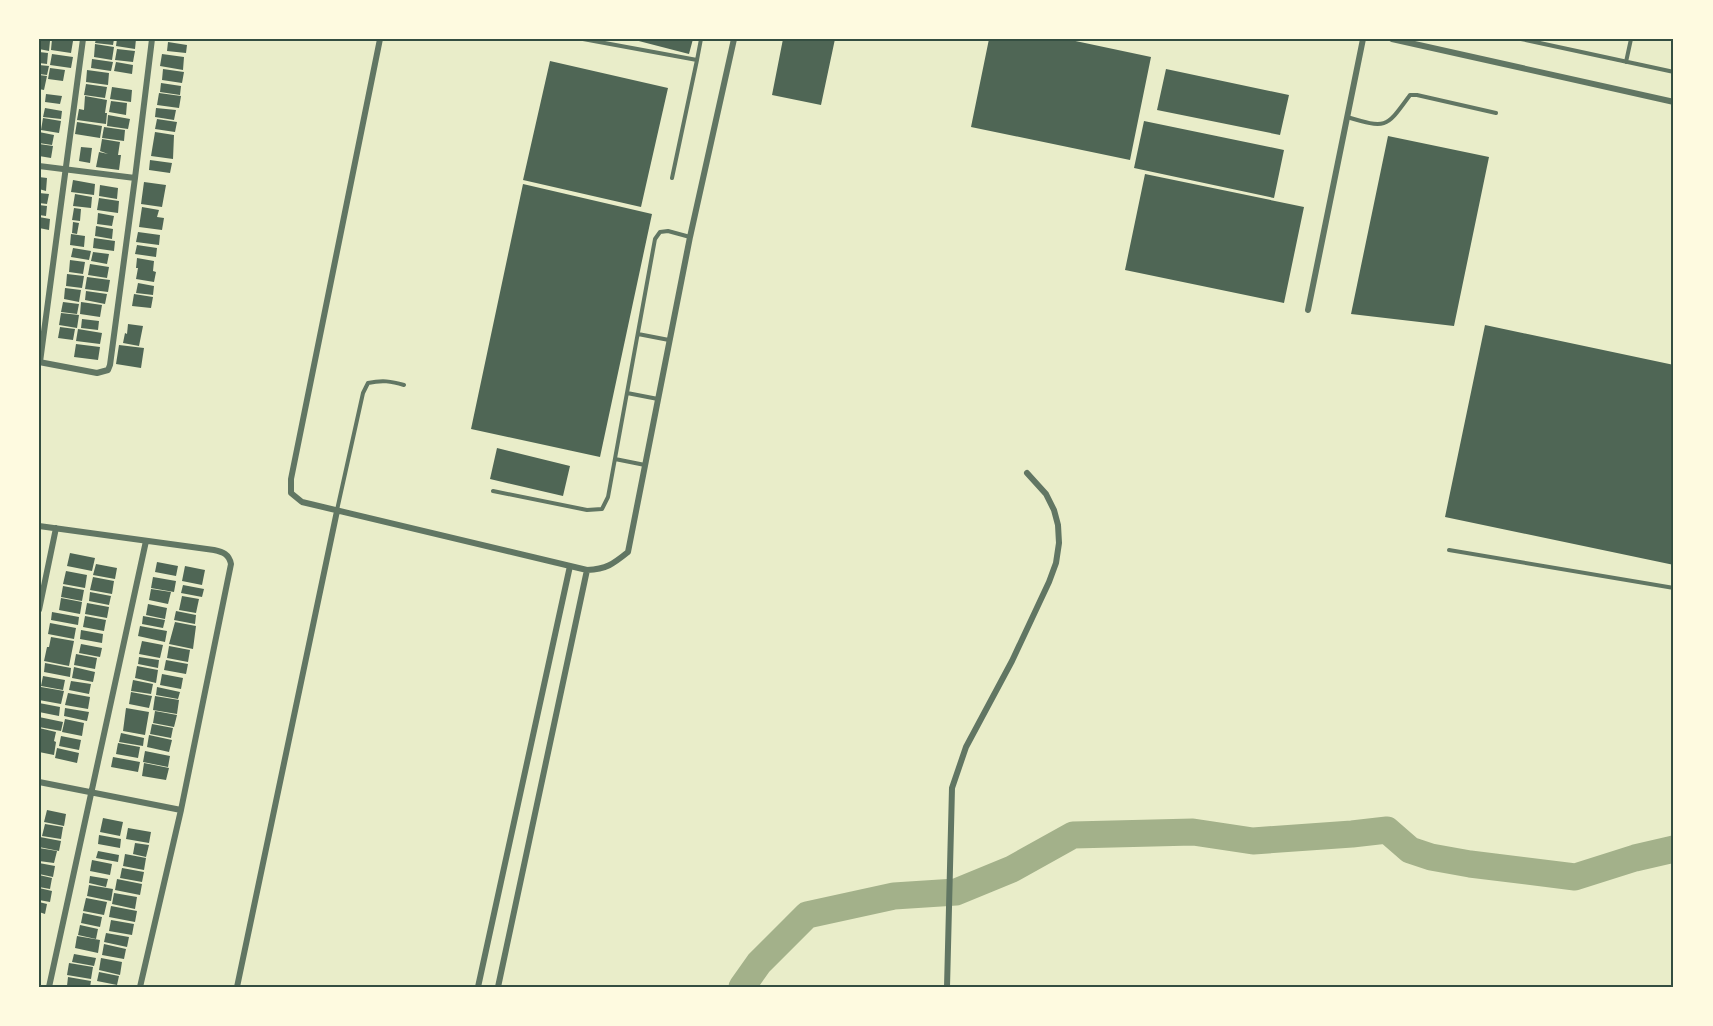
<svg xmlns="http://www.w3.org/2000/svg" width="1713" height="1026" font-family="Overpass,sans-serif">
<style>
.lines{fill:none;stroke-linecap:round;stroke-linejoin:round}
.river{stroke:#a3b18a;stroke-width:27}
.building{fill:#4f6655}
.service{stroke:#617663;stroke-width:4}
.minor{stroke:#617663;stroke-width:6}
.neatline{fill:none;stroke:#344e41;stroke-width:2}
</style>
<rect width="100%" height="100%" fill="#e9edc9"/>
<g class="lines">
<path class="river" d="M742,987L759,963L807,915L894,896L956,892L1012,869L1073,835L1193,832L1253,841L1352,834L1387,830L1410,850L1431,857L1470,864L1575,877L1635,858L1674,849"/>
</g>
<path class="building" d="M52,39L73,41L71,53L51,50Z
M96,39H114L113,45L95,43Z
M117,39H136L135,49L116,46Z
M631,39H693L689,54Z
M783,39H835L821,105L772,95Z
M989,39H1066L1151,57L1130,160L971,127Z
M39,40L50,41L49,51L39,49Z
M168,42L187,45L186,53L167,51Z
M95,44L114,47L112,60L94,57Z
M117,49L135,51L133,62L115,60Z
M39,52L48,53L47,64L39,63Z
M52,54L73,57L71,68L50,65Z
M162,54L184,57L183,70L160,66Z
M92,59L113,62L111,71L91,68Z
M550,61L668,88L641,207L523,180Z
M116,62L133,65L132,74L114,71Z
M39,65L49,66L47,75L39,74Z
M50,68L65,70L63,81L48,79Z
M163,69L184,72L182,83L162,80Z
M1166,69L1289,95L1280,135L1157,110Z
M87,70L109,73L108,85L86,82Z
M39,75L47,76L44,90L39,89Z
M161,83L181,86L180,95L160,92Z
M86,84L107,87L105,98L84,95Z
M112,87L132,90L131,102L110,99Z
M159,93L181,96L179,108L157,105Z
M46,94L62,96L60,104L45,102Z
M85,96L107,100L105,113H107L106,124L77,120L79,109L84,110Z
M111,101L127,103L126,115L109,112Z
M45,108L62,111L61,119L43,117Z
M156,108L176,110L174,120L155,117Z
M108,115L130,119L128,129L107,126Z
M43,118L61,121L59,133L41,130Z
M157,119L177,122L175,132L155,129Z
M1144,121L1284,150L1274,198L1134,168Z
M77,122L102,126L100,138L75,134Z
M104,127L125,130L124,141L102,138Z
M39,132L54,135L52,145L39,143Z
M155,132L174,135L173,159L151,156Z
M1388,136L1489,157L1454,326L1351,314Z
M102,139L120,142L118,155H121L119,170L96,167L99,152L108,154L100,151Z
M39,144L53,146L51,158L39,156Z
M81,147L92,148L90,163L79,161Z
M150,160L172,163L170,173L149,170Z
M1145,174L1304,207L1284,303L1125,270Z
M39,177L47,178L46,191L39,189Z
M73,180L95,184L94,195L71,192Z
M144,182L166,185L162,207L141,204Z
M523,184L652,214L600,457L471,429Z
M100,185L118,188L117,199L99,196Z
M39,193L49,194L47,204L39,203Z
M75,194L92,197L91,208L73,206Z
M99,198L119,201L118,213L97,210Z
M39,205L47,206L46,216L39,215Z
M142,207L159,210L157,217L164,218L162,230L139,227Z
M74,208L81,209L80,221L72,220Z
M98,213L114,216L112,226L97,224Z
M39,217L50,219L49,230L39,228Z
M73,222L79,223L77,234L72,233Z
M96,226L113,229L112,239L95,236Z
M138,232L160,235L159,245L136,242Z
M71,234L85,236L84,247L70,245Z
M94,238L115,241L114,251L93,248Z
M137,245L157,248L156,257L135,254Z
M73,248L91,251L89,260L71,257Z
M93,252L109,254L107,264L91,261Z
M137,258L154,261L153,271L156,272L154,282L136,279L138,268H136Z
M70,260L85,262L83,274L69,272Z
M90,264L109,267L107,278L88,275Z
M67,274L84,276L82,288L66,286Z
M87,277L110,280L108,292L85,289Z
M138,283L154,286L153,295L136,293Z
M65,288L81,290L79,302L64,299Z
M86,291L107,294L105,304L85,300Z
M134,294L153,297L151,308L132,306Z
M63,302L79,304L77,314L61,312Z
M81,302L102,305L100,317L80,314Z
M61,313L79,315L77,328L59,325Z
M82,319L99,321L98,330L81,328Z
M128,324L143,326L139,346L123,343L125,333L127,334Z
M1485,325L1674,365V565L1445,517Z
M60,327L75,329L73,340L58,338Z
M78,329L102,333L100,344L76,341Z
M76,344L100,347L98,360L74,357Z
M119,345L144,348L141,368L116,364Z
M497,448L570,466L563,496L490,479Z
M70,553L95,558L92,571L67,566Z
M157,562L178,566L176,576L155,572Z
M96,564L117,568L115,579L93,575Z
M185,566L205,570L202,585L182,581Z
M66,571L87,575L85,588L63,584Z
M93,577L114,581L112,594L90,590Z
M153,577L176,581L174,592L151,588Z
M183,585L204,589L202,597L181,593Z
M63,586L84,590L82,601L61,597Z
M151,589L171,592L168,604L149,600Z
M90,592L111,596L109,605L89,601Z
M182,596L199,599L196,613L179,610Z
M61,598L82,602L80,614L59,610Z
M87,603L109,607L107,618L85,614Z
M148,604L167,608L165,619L146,615Z
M176,611L196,615L195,624L174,620Z
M52,612L79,617L78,625L51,620Z
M85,616L106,620L104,631L83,627Z
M143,616L165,620L163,628L142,624Z
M175,622L196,626L193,649L169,644Z
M50,623L76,628L74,639L48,634Z
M140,626L167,631L165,642L138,636Z
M81,630L103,634L102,643L80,639Z
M51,637L74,641L69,666L44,661L47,647H49Z
M142,641L163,645L160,658L139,654Z
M81,644L102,648L100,657L79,653Z
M169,646L190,650L188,662L167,658Z
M76,654L97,658L95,669L74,665Z
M139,657L159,660L158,668L138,664Z
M166,660L188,664L186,674L164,670Z
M45,663L71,668L70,677L44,672Z
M137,666L158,670L156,683L135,678Z
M74,667L95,672L93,682L72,678Z
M162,674L183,678L181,689L160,685Z
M43,676L65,680L63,690L41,686Z
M133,680L153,684L151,694L131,691Z
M71,681L91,684L89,694L69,690Z
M41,687L64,691L61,704L39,700Z
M157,687L180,692L178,699L156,695Z
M131,692L152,696L149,708L129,704Z
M68,693L90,697L88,709L65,705Z
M155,696L179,700L177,714L153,710Z
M39,703L60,707L59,716L39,712Z
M65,708L89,712L87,721L64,716Z
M126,708L149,712L145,735L123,731Z
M155,711L177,715L174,727L153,723Z
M39,717L63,722L61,731L39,727Z
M65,719L84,723L82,736L62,732Z
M152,724L173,728L171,738L150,734Z
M39,728L56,732L54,741L56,742L54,755L39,752Z
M121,733L144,738L143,746L119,742Z
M149,735L172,740L169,752L147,747Z
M61,736L81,740L79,750L59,746Z
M118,743L140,747L138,758L116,754Z
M57,748L79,753L77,763L55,758Z
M145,751L170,756L168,767L143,762Z
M113,757L140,762L138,772L111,767Z
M144,763L169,768L166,780L142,776Z
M47,810L66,814L64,826L44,822Z
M103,818L123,822L120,836L100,832Z
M45,824L63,827L61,839L42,836Z
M128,828L151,832L149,843L126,839Z
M99,835L121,839L120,848L98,844Z
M40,837L61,841L59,851L39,847Z
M135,843L149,845L146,857L133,854Z
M39,848L57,851L54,863L39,861Z
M98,851L119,855L118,862L96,858Z
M125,854L146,858L144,870L123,866Z
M92,860L112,864L110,875L90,871Z
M39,863L55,866L53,877L39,874Z
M122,868L144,872L142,882L120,878Z
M39,875L52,878L50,889L39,887Z
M90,876L108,879L106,887L89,883Z
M117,879L142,884L140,895L115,890Z
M89,885L113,889L111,901L87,896Z
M39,888L52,891L50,902L39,900Z
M114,893L137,897L135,909L112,904Z
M86,898L107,902L104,915L83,911Z
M39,902L47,904L45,914L39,912Z
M111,906L137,911L135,922L109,917Z
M83,913L102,917L100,927L81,923Z
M111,920L134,924L132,935L109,931Z
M80,925L98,929L96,939L78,935Z
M106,933L129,937L127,947L104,942Z
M77,936L100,940L98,953L75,948Z
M104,944L126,949L124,959L102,955Z
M74,954L96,958L94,966L72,962Z
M101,958L122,962L120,975L99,970Z
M69,963L93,967L91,979L67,975Z
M99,972L119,976L117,985L97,981Z
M68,977L91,981L90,987L67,986Z"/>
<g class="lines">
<path class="service" d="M583,39L697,60L672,178
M1521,39L1674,72
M697,60L701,39
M1626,62L1631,39
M1347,117C1387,129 1386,128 1410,95H1417L1496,113
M638,334L669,340
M627,393L658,399
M615,459L645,465
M493,491L587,510L602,509L608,497L655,239L660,232L668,231L690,237
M337,510L363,393L368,383C382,380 391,381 404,385
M1449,550L1674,588"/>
<path class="minor" d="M380,39L291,479V493L302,502L587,570C607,569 613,564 628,552L690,237L734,39
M1392,39L1674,102
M39,166L135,178
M1308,310L1363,39
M39,362L97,373L108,370L110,365L135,178L152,39
M40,362L83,39
M39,526L214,550C223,552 229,554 231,564L181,810L140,987
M39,610L56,528
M39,782L181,810
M49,987L146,541
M237,987L337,511
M478,987L570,566
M498,987L587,570
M947,987L952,788L966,747L1012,661L1049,582L1056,563L1059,543L1058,525L1054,510L1046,494L1027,473"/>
</g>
<rect width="1713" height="1026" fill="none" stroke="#fefae0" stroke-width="81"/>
<rect x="40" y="40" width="1632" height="946" class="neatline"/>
</svg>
